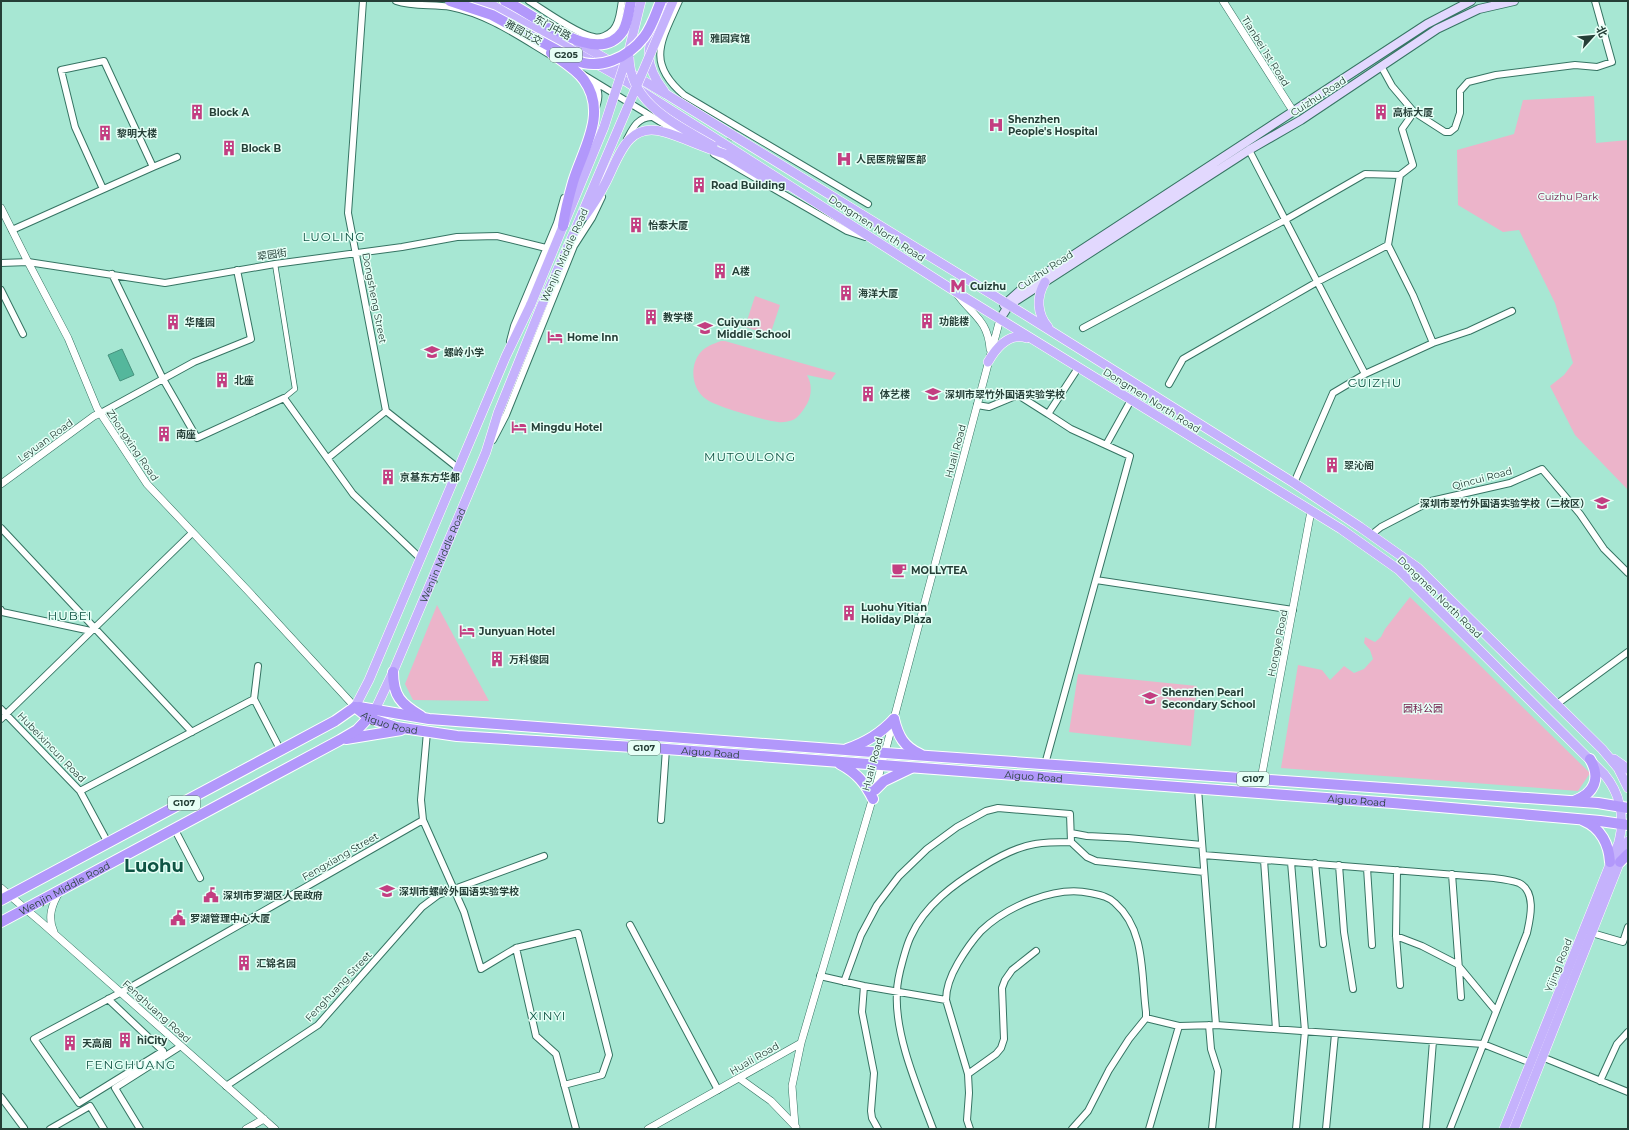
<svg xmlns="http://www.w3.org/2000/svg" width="1629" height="1130" font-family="Montserrat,'Noto Sans SC',sans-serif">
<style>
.green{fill:#ecb4ca}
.water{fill:#54b79c;stroke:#46937e}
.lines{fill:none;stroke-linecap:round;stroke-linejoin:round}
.minor-tunnel{stroke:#8dc5b4;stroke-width:6;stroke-dasharray:6 3;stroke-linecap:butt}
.pedestrian-casing{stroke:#367463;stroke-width:6}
.minor-casing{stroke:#367463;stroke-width:8}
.tertiary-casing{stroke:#367463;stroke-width:8}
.secondary-casing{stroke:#367463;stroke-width:10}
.primary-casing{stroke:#fff;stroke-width:10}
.trunk-casing{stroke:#fff;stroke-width:12}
.pedestrian{stroke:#fff;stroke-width:4.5}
.minor{stroke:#fff;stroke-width:6}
.tertiary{stroke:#fff;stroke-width:7}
.secondary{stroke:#e2d8fe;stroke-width:8}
.primary{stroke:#c5b2fc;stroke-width:9}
.trunk{stroke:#b298fb;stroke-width:10}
.primary-bridge-casing{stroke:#fff;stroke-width:10;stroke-linecap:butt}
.trunk-bridge-casing{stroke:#fff;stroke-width:12;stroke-linecap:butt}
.primary-bridge{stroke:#c5b2fc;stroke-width:9}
.trunk-bridge{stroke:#b298fb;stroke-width:10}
.labels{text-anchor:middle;stroke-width:3;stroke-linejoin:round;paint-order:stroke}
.shield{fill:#e6fff6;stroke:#5f7970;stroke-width:1}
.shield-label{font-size:9px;font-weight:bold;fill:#253f37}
.street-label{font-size:10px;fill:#253f37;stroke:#e6fff6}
.poi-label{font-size:10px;font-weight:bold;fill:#253f37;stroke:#e6fff6;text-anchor:start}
.park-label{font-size:10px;fill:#701646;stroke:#e6fff6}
.quarter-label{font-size:12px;letter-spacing:1px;fill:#0e5343;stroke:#e6fff6}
.town-label{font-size:18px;font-weight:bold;fill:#0e5343;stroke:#e6fff6}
</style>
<rect width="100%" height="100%" fill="#a7e7d3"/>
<path class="green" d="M1594,96L1596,143L1628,140V490L1575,435L1550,386L1564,375L1573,363L1555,303L1519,230L1503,232L1458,205L1457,150L1514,134L1523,100Z
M755,296L780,305L770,335L745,327Z
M721,341H725L836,373L831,380L807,375C812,384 812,394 807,404C803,410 800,416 793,420C789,421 783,423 778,422C766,421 714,406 706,399C692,389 689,367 700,353C706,346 713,344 721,341Z
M1410,597L1590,773L1578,791L1281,768L1298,665L1322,670L1330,680L1344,666L1354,673L1364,669L1373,659L1370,650L1364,643L1365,637L1375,642L1381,637L1385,629Z
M437,605L489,701L413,700L405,684Z
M1078,674L1197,686L1191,746L1069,732Z"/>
<path class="water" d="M122,349L134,375L120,381L108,355Z"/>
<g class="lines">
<path class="minor-tunnel" d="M725,148L736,128"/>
<g class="pedestrian-casing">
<path id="pedestrian" d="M275,264L295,389L284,398"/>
</g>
<g class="minor-casing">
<path id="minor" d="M363,1L348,213L386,411L458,468
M396,1C413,7 433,4 451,7C488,14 520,37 552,56
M529,1C544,10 578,35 594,37C600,39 608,35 613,30C620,23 620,10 622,1
M679,1C662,40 645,62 684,95L868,204
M1381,66L1392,86L1414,112L1445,132H1450L1455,128L1460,113V91L1468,82L1496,75L1575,65L1597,67L1612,62L1595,1
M582,74L682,135
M595,110C599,100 600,93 595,83
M627,139C633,128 637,118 651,117
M1249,150L1365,374
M714,154L847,231L865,237
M153,167L177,157
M1400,175L1388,245L1413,295L1433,343
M12,230L153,167L104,61L61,70L75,127L103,189
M1,263L28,262L165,283L275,264L402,247L457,237L497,236L546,248
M112,274L163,379L197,438L284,398L353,494L420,558
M1,290L23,334
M1083,328L1285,220L1365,174L1400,175L1413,165L1402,129L1414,112
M510,341L514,326L557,223L564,198
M1169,384L1183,359L1317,282L1388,245
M977,405L989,407L1018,395L1048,414
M101,413L194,362L251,339L237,270
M493,440L506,415L574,246L592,218L602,197
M1106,445L1131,400
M328,458L386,411
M1294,483L1333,393L1365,374L1433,343L1469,331L1512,311
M1,528L192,732
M1371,535L1381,527L1431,501L1510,483L1542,469L1580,514L1604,549L1628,573
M1096,580L1293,610
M1,610L2,612L91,631
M258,666L254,699L281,751
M1557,704L1628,652
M1,709L80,791L108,843
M1,719L192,533
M427,732L421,800L423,820L464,912L481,969L516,948
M1045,764L1130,456L1071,429L1048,414L1078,368
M1198,789L1216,1025
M80,791L254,699
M661,820L666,749
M175,830L200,878
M1071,833L1087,836L1128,838L1202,845
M1203,855L1494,878C1502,879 1511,880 1519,883C1537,892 1530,919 1527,933L1450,1129
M1264,860L1276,1029
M1291,862L1305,1031L1296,1129
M1315,863L1323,944
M1339,865L1344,932L1353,989
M1367,868L1372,945
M1397,870L1396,936L1400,985
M1452,874L1461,997
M630,925L718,1090
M1592,933L1623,942L1628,927
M1396,936L1422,946L1457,964L1496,1011
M820,976L864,986L946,1000
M844,982L861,935L877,905L899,876L927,849L957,827L986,811L998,808L1070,814L1071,842
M864,986L862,1012L874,1073L871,1111L872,1118L878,1129
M108,999L163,1051L79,1103L34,1039L129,988L423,820
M1146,1018L1179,1026L1216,1025L1483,1044L1531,1063
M1209,1025L1211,1049L1218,1071L1212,1129
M1542,1057L1628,1092
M968,1074L996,1054L1001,1048L1004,1039L1002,988L1005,980L1012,970L1036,951
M1600,1081L1617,1044L1628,1032
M564,1085L602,1075L609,1055L578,933L516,948L536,1036L556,1054L576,1129
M226,1086L318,1025L422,907L438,895L544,856
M1,1097L24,1128
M50,1129L90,1106L104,1129
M140,1129L115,1088L181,1046
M933,1129C918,1089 894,1034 897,992C897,979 901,967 904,956C906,949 908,942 911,936C925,905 954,884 982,867C998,857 1016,847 1035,844C1046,842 1059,842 1071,842L1087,857L1096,861L1204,872
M970,1129L967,1120L969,1093L968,1074L946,1000C946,986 951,975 958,963C965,951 972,941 981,931C1006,907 1055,885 1090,893C1099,895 1108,896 1115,903C1146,930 1141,975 1146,1012V1018L1129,1039L1109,1070L1088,1111L1072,1129
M1149,1129L1179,1026
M1326,1129L1335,1034
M1426,1129L1433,1041"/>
</g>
<g class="tertiary-casing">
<path id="tertiary" d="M1223,1L1293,111
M1,208L28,262L68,338L97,408L147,484L250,593L355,707
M957,294C972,315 988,320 990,349
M1,484L94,416L101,413
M1261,779L1311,511
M1,888L41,922L275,1129
M54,932C47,917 52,904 60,891
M739,1078L771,1101L796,1127
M795,1126L792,1086L801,1043L875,790L1000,319
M246,1129L264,1119
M648,1129L801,1043"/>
</g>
<g class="secondary-casing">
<path id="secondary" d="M1004,305L1023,288L1427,24L1471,1
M1000,319L1009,305L1249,150L1301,120L1437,29L1479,9L1514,1"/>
</g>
<g class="primary-casing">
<g id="primary">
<path d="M477,1L494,6L616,75L956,292L1341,529L1399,570L1604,774C1620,793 1625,817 1619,842L1504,1129"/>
<path d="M577,42L666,94L1027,316L1294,483L1360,527L1418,568L1602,749L1618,768L1628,788"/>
<path d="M629,50L641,1"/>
<path d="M664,91C636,55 653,38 667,1"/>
<path d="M725,154L769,181L785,186"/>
<path d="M1045,282C1036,297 1037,314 1048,327"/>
<path d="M988,362C996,348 1009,332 1027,338"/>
<path d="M355,707L369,680L506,356L531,304"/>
<path id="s1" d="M375,710L393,672L486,452L498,413L541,307L575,230"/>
<path d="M1614,759L1628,769"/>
<path d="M1514,1129L1628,841"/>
</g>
</g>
<g class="trunk-casing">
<g id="trunk">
<path d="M505,1C534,13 597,70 623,31C628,22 629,10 631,1"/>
<path d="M393,672C393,696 401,704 421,716"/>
<path id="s2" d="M355,707L369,718L396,727L457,736L666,749L1393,803L1600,821L1628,825"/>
<path d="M359,707L429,719L899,754L1598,803L1628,808"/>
<path d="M894,719C898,736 904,747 920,754"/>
<path d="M346,739L401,730"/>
<path d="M847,749C866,742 880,734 894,719"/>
<path d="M840,764C857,773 865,783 873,799"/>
<path d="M875,790L884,781L911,768"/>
<path d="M1574,801C1595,793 1601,778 1590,759"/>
<path d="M1584,821C1601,828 1609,845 1610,862"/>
<path d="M1620,862L1628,854"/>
<path d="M1,900L335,721L355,707"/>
<path id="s3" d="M1,922L340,740L357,730L373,713"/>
</g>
</g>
<use href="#pedestrian" class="pedestrian"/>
<use href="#minor" class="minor"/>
<use href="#tertiary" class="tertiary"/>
<use href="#secondary" class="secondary"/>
<use href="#primary" class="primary"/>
<use href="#trunk" class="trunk"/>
<g class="primary-bridge-casing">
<path id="primary-bridge" d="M629,57C630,105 678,125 713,146
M585,216C593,205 600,194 606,182C619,156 628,121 664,132C685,138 704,148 725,154
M575,230L673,1
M531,304L604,127L629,50"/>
</g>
<g class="trunk-bridge-casing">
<path id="trunk-bridge" d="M450,1L492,15L575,60C599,71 628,58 644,37C652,27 656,13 661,1
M551,53C562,61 576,69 584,80C608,113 583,149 573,182C569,196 565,211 563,226"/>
</g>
<use href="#primary-bridge" class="primary-bridge"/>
<use href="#trunk-bridge" class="trunk-bridge"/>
</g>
<defs>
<g id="building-bare" transform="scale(1.2)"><path d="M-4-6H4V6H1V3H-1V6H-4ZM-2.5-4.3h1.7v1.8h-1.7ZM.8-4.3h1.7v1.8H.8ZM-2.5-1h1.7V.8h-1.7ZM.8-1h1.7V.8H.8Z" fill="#c33e81" stroke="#e6fff6" stroke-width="2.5" paint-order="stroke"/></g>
<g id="hospital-bare" transform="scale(1.2)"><path d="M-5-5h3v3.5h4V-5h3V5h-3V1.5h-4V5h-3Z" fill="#c33e81" stroke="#e6fff6" stroke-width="2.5" paint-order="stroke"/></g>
<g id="metro-bare" transform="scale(1.2)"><path d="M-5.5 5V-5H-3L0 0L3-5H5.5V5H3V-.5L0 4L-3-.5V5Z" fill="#c33e81" stroke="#e6fff6" stroke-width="2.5" paint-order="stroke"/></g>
<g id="school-bare" transform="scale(1.2)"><path d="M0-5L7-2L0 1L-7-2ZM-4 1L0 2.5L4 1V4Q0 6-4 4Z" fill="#c33e81" stroke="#e6fff6" stroke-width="2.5" paint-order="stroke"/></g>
<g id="hotel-bare" transform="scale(1.2)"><path d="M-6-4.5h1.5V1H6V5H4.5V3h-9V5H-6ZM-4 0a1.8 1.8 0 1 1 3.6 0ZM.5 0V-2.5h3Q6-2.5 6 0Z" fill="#c33e81" stroke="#e6fff6" stroke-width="2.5" paint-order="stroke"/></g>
<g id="cafe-bare" transform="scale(1.2)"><path d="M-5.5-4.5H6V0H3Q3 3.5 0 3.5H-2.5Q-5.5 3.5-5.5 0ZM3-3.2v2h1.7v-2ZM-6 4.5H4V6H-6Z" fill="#c33e81" stroke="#e6fff6" stroke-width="2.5" paint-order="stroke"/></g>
<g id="civic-bare" transform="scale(1.2)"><path d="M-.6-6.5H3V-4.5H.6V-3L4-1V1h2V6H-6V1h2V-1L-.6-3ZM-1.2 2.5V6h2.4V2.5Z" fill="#c33e81" stroke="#e6fff6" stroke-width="2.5" paint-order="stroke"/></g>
</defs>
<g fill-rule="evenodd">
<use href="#building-bare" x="698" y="38"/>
<use href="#building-bare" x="197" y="112"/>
<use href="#building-bare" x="1381" y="112"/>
<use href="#hospital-bare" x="996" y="125"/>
<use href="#building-bare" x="105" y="133"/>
<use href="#building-bare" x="229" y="148"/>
<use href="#hospital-bare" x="844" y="159"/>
<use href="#building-bare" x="699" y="185"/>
<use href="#building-bare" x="636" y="225"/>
<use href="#building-bare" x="720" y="271"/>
<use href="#metro-bare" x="958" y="286"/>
<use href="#building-bare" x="846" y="293"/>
<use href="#building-bare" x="651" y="317"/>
<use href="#building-bare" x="927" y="321"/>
<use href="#building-bare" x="173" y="322"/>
<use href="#school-bare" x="705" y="328"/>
<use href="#hotel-bare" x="555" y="337"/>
<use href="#school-bare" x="432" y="352"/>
<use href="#building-bare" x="222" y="380"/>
<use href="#building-bare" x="868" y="394"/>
<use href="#school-bare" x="933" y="394"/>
<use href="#hotel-bare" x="519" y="427"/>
<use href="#building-bare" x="164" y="434"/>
<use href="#building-bare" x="1332" y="465"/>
<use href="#building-bare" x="388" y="477"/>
<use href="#school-bare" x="1602" y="503"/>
<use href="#cafe-bare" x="899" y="570"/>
<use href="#building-bare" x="849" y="613"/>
<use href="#hotel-bare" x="467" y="631"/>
<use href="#building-bare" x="497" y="659"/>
<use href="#school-bare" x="1150" y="698"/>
<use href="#school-bare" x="387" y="891"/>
<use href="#civic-bare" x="211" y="895"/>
<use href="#civic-bare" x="178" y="918"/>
<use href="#building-bare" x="244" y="963"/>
<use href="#building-bare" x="125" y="1040"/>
<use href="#building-bare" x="70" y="1043"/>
</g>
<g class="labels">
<g class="shield">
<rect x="550" y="48" width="32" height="14" rx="3"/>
<rect x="628" y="741" width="32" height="14" rx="3"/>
<rect x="1237" y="772" width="32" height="14" rx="3"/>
<rect x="168" y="796" width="32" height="14" rx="3"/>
</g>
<g class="shield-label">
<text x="566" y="58">G205</text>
<text x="644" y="751">G107</text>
<text x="1253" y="782">G107</text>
<text x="184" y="806">G107</text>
</g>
<g class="street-label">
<text transform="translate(553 27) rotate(29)" y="4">东门中路</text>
<text transform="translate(524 32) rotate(29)" y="4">雅园立交</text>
<text transform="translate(1266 51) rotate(58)" y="4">Tianbei 1st Road</text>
<text transform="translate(1318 96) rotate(-33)" y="4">Cuizhu Road</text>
<text transform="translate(877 228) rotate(33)" y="4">Dongmen North Road</text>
<text transform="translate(272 254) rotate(-9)" y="4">翠园街</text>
<text transform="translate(564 255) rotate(-66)" y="4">Wenjin Middle Road</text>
<text transform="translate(1045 270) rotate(-33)" y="4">Cuizhu Road</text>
<text transform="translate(375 298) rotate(79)" y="4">Dongsheng Street</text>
<text transform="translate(1152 400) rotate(32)" y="4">Dongmen North Road</text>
<text transform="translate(45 440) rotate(-36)" y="4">Leyuan Road</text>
<text transform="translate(133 445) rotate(56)" y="4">Zhongxing Road</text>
<text transform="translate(955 451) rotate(-75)" y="4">Huali Road</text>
<text transform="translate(1482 478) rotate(-15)" y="4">Qincui Road</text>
<text dy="4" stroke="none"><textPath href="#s1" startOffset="169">Wenjin Middle Road</textPath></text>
<text transform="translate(1440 597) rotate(44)" y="4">Dongmen North Road</text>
<text transform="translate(1277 643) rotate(-79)" y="4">Hongye Road</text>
<text dy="4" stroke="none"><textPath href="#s2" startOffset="39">Aiguo Road</textPath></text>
<text transform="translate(52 747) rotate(46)" y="4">Hubeixincun Road</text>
<text dy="4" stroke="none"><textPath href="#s2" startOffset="362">Aiguo Road</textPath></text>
<text transform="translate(872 764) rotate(-75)" y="4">Huali Road</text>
<text dy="4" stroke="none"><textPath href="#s2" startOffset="686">Aiguo Road</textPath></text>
<text dy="4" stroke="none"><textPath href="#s2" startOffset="1010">Aiguo Road</textPath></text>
<text transform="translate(340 856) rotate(-30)" y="4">Fengxiang Street</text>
<text dy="4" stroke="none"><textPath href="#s3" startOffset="72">Wenjin Middle Road</textPath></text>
<text transform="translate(1558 965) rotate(-68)" y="4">Yijing Road</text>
<text transform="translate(338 986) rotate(-47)" y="4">Fenghuang Street</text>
<text transform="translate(157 1011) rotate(42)" y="4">Fenghuang Road</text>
<text transform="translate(754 1058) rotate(-30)" y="4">Huali Road</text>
</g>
<g class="poi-label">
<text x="710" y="42">雅园宾馆</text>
<text x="209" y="116">Block A</text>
<text x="1393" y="116">高标大厦</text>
<text x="1008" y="123">Shenzhen<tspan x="1008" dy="12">People's Hospital</tspan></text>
<text x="117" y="137">黎明大楼</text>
<text x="241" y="152">Block B</text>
<text x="856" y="163">人民医院留医部</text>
<text x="711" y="189">Road Building</text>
<text x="648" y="229">怡泰大厦</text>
<text x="732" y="275">A楼</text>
<text x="970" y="290">Cuizhu</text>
<text x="858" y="297">海洋大厦</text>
<text x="663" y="321">教学楼</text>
<text x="939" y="325">功能楼</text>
<text x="185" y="326">华隆园</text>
<text x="717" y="326">Cuiyuan<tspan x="717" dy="12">Middle School</tspan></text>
<text x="567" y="341">Home Inn</text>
<text x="444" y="356">螺岭小学</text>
<text x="234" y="384">北座</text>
<text x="880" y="398">体艺楼</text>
<text x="945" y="398">深圳市翠竹外国语实验学校</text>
<text x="531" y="431">Mingdu Hotel</text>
<text x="176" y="438">南座</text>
<text x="1344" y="469">翠沁阁</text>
<text x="400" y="481">京基东方华都</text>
<text x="1590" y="507" text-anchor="end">深圳市翠竹外国语实验学校（二校区）</text>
<text x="911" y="574">MOLLYTEA</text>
<text x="861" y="611">Luohu Yitian<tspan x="861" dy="12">Holiday Plaza</tspan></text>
<text x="479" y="635">Junyuan Hotel</text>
<text x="509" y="663">万科俊园</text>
<text x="1162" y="696">Shenzhen Pearl<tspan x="1162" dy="12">Secondary School</tspan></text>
<text x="399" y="895">深圳市螺岭外国语实验学校</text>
<text x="223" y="899">深圳市罗湖区人民政府</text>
<text x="190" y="922">罗湖管理中心大厦</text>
<text x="256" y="967">汇锦名园</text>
<text x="137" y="1044">hiCity</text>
<text x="82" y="1047">天高阁</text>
</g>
<g class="park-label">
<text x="1568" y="200">Cuizhu Park</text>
<text x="1423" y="712">园科公园</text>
</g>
<g class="quarter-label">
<text x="334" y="241">LUOLING</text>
<text x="1375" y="387">CUIZHU</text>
<text x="750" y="461">MUTOULONG</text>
<text x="70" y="620">HUBEI</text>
<text x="548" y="1020">XINYI</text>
<text x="131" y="1069">FENGHUANG</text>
</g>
<g class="town-label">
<text x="154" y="872">Luohu</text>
</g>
</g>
<rect width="1629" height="1130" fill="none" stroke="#253f37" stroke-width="4"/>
<g transform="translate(1593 36) rotate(63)" stroke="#e6fff6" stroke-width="3" paint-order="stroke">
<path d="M0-3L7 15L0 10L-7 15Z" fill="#253f37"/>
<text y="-6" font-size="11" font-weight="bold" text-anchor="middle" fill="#253f37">北</text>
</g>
</svg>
